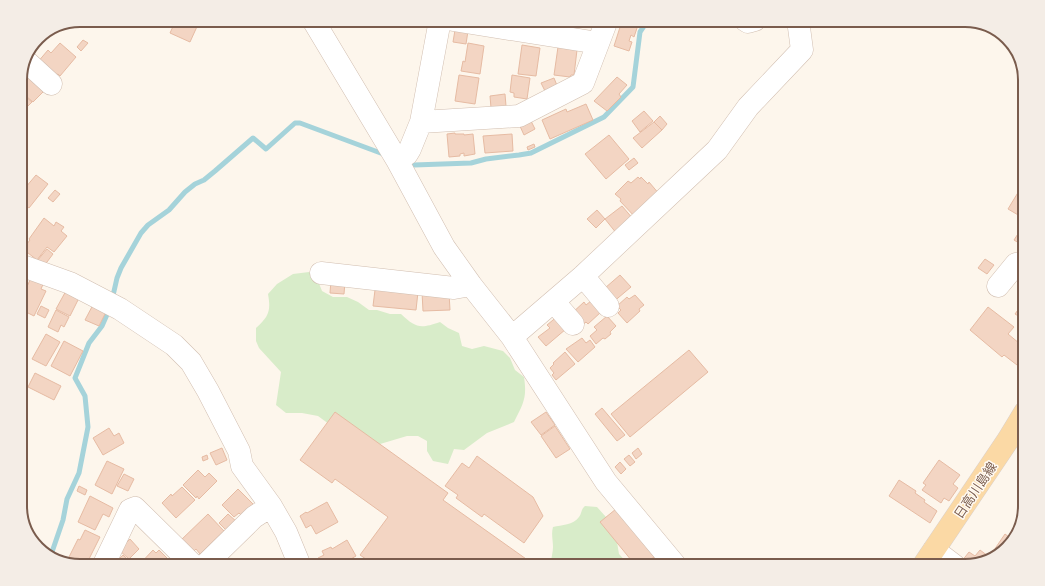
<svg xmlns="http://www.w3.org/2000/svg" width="1045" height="586" font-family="'Sofia Sans Condensed','Noto Sans JP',sans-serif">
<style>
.green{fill:#d8ecc9}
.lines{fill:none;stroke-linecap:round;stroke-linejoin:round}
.stream{stroke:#a5d3da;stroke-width:5}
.building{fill:#f3d5c3;stroke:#e6bba3}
.minor-casing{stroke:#d1beb0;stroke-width:23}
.major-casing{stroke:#dad1cd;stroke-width:23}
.minor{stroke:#fff;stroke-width:22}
.major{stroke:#fbd9a5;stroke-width:22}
.labels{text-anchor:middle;stroke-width:3;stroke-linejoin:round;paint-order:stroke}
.street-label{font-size:13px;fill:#7a5c4d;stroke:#fffaf3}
.rim{fill:none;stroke:#7a5c4d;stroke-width:2}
</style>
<rect width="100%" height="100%" fill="#fdf6ec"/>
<path class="green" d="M309,272L318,281L322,291L333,297H347L358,302L369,310H377L390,314H401C416,328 420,329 440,322L448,328L459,333L462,346L472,349L484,346L503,351L510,358L515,370L524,377C527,397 524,403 514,422L487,433L464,450L454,449L448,464L433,461L427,451V441L418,436H407L370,447L333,427L318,416L302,413H286L276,405L281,372L259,348L256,341V328C269,316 271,311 268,294L277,284L293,274Z
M585,506L597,507L606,517L609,531L617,542L619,554L630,566H552C550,559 553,554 553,547C553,540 551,534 553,527C562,525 573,525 579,517C582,513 581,509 585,506Z"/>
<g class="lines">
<path class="stream" d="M407,162L414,165L471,163L486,159L519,155L531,153L604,117L633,87L640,32L648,20
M112,300L117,278L121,268L141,233L148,225L169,210L185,192L195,184L204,180L215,171L253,138L266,149L295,123H300L386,155
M52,558V552L63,520L67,499L79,473L88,427L85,396L75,378L89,343L102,326L109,310"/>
</g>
<path class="building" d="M176,20H200L190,42L170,33Z
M626,20H633L639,22L634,37L631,35L629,41L632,42L629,51L614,46L622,21L625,22Z
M455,30L468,31L466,44L453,42Z
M83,40L88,43L81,51L77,47Z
M60,43L76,57L60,76L58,74L56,75L37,63L48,50L51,53Z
M468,43L484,46L480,74L461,71L463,61L465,62Z
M522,45L540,48L536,76L518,74Z
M558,47L577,50L574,75H571L570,77L554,75Z
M27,72L39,82L36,85L43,92L33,102L20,91V76L22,73L24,75Z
M459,75L479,78L475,104L455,101Z
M512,75L530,78L527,99L514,97V93L510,92Z
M617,77L627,85L619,94L621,97L607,111L594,101Z
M554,78L558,88L546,93L541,83Z
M20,92L32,102L26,108L25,107L20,112Z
M505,94L506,106L491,108L490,96Z
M586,104L593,120L550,139L542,120L566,109L567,112Z
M644,111L653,121L640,132L632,121Z
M660,116L667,124L662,130L654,122Z
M530,119L535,129L524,135L519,124Z
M654,122L662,130L642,148L633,138Z
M455,133V134H464V135L473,134L475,154L464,156V153L460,154V156L449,157L447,134Z
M512,134L513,151L485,153L483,136Z
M609,135L629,159L606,179L585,154Z
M534,144L535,147L528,150L527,147Z
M634,158L638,163L629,170L625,165Z
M36,175L48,184L29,208L22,202L25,198L20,194Z
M638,177L640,179L641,177L648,184L649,182L660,195L636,218L620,201L621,199L615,194L628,181L631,183Z
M1025,181V219L1008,209Z
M55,190L60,194L53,202L48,198Z
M622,206L634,220L617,234L605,219Z
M597,210L605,219L596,228L587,219Z
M44,218L54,226L56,222L64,227L61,231L67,236L54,252L47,247L37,260L23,249L30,240L29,239Z
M1025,223V247L1014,240Z
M47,249L53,254L44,266L37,261Z
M985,259L994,265L987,274L978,268Z
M620,275L631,287L612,303L605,288Z
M32,276L44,282L41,289L46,291L34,316L20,309V301Z
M331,280L345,282L344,294L330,293Z
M67,289L80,296L70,316L56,309Z
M375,290L418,292L416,310L373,306Z
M422,292L449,293L450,310L423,311Z
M635,295L644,305L639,309L640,311L627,323L618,313L621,310L617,306L627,297L629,299Z
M1025,300V320L1015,314Z
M95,301L108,308L99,326L85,320Z
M591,301L601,312L588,324L586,322L581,326L571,314L584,302L586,305Z
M41,306L49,310L45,318L37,314Z
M988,307L1014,327L1008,334L1025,348V357L1019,364L1018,363L1017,365L1004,355L1002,357L970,330Z
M56,310L69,317L64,327L61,325L58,332L48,327Z
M559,315L566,329L546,346L538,337L550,328L547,325Z
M607,316L616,326L610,332L611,334L605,339L603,338L596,344L590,336L597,330L594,327Z
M46,334L60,342L46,366L32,359Z
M582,338L586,343L590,340L595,347L578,362L566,349Z
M64,341L83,351L70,376L51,366Z
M689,350L708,372L630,437L611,414Z
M565,352L575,364L556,380L552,375L554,373L550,368L554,364L553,363Z
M35,373L61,386L54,400L28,387Z
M602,408L625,435L617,441L595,414Z
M335,412L448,493L443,500L536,566H376L360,555L388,517L335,479L332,483L300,460Z
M546,412L555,425L541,435L531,422Z
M555,426L570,449L556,458L541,436Z
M109,428L114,436L119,433L124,443L103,455L93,438Z
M222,448L227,460L216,465L210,453Z
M638,448L642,454L636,459L632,453Z
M207,455L208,459L203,461L202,457Z
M629,455L635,462L630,466L624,459Z
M477,456L533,497L543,516L524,543L484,514L482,517L456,498L458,495L445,486L462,463L469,468Z
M939,460L960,475L953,484L958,488L949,501L944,498L941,503L922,490L926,485L923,483Z
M107,461L124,469L112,494L95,485Z
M620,462L626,469L621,474L615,467Z
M198,470L205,477L209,473L217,481L199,499L197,496L196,498L183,485Z
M124,474L134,479L128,491L117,486Z
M899,480L916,491L915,493L925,500L924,502L937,511L930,523L889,496Z
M79,486L87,490L85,495L77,491Z
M182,487L195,500L176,518L162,503L171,494L172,496Z
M238,489L253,504L241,515L239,513L234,517L222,505Z
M90,496L113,508L109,517L103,514L95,530L78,522Z
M327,502L338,522L316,534L311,525L306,528L300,516L306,512L307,513Z
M616,509L654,557L642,566H636L600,522Z
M208,514L224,531L200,554L196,549L192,553L180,541Z
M228,514L237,522L227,531L219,523Z
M85,530L100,537L86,565L69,557L78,539L80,540Z
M1005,534L1013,540L996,556L992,553Z
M130,539L139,549L129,559L119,550Z
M347,540L356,556L339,566H323L318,558L324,555L322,551L331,547L332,549Z
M153,550L156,553L159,550L171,562L168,566H138Z
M980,550L992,559L965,566H958L969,552L975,556Z
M123,555L134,566H114L113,565Z
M223,559L230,566H216Z"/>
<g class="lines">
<g class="minor-casing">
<path id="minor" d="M313,20L397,160L444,247L471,285L512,337L606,482L676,566
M453,20L598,43
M745,20L748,22L755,20
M27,62L51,84
M421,122L519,116L583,83L607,20
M397,160L407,154L410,149L421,122L440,20
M20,265L70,283L120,309L174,345L191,362L208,391L239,451L242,466L271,506L286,532L300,566
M321,273L454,288L471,285
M583,276L608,306
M998,286L1016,264L1025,262
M554,302L573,324
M512,337L583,276L717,150L748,107L802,50L798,20
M934,550L955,566
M103,566L130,510L135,508L194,566
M204,566L254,517L271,506"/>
</g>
<g class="major-casing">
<path id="major" d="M923,566L1008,440L1025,412"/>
</g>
<use href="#minor" class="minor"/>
<use href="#major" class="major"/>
</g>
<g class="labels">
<g class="street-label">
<text transform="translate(975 490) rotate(-56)" y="5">日高川島線</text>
</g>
</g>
<path d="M0 0H1045V586H0ZM80 27H965A53 53 0 0 1 1018 80V506A53 53 0 0 1 965 559H80A53 53 0 0 1 27 506V80A53 53 0 0 1 80 27Z" fill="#f4ede6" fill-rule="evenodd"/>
<path class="rim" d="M80 27H965A53 53 0 0 1 1018 80V506A53 53 0 0 1 965 559H80A53 53 0 0 1 27 506V80A53 53 0 0 1 80 27Z"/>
</svg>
